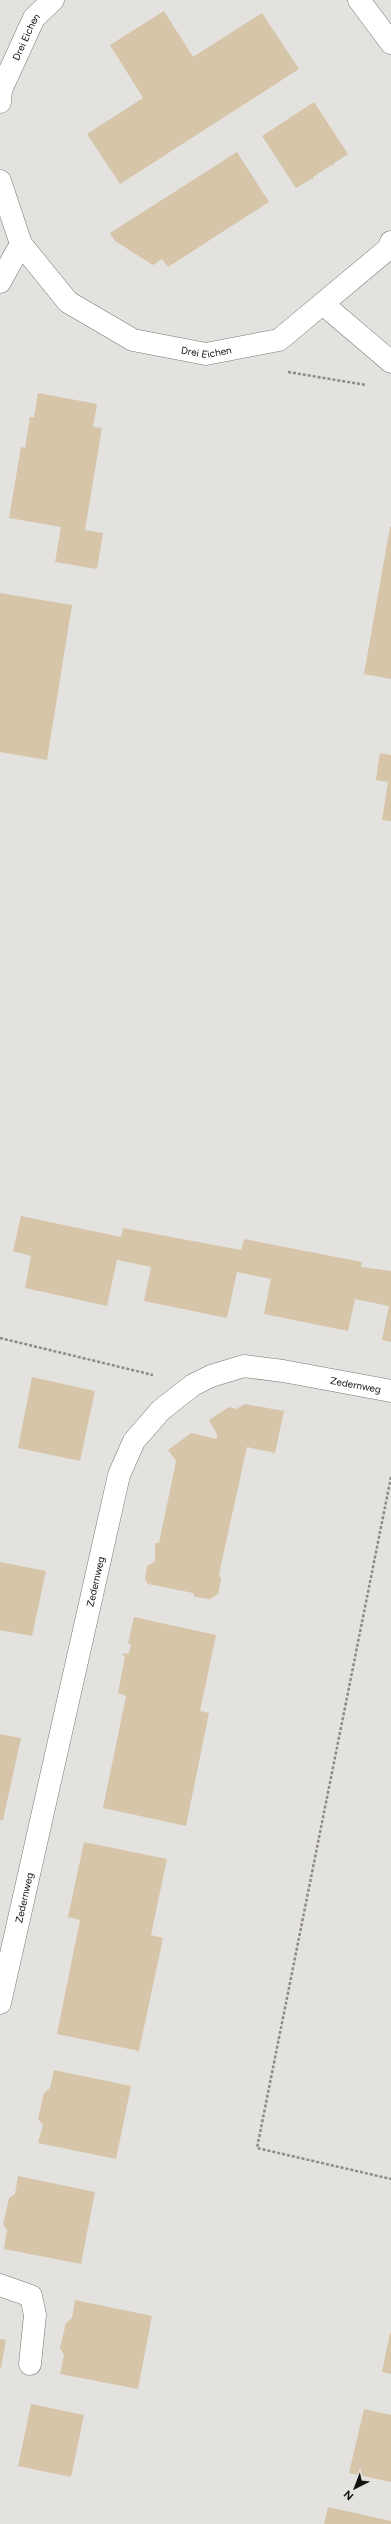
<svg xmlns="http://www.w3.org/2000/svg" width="391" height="2524" font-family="Figtree,sans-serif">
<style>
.building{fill:#d6c5a9}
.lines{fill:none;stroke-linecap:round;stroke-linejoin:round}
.lane-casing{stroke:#7a7775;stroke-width:23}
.street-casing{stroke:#7a7775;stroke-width:23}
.path{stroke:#8d8b89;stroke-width:2.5;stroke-dasharray:3 2;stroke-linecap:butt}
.lane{stroke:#fff;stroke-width:22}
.street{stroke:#fff;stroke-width:22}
.labels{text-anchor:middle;stroke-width:3;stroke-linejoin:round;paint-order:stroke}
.street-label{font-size:10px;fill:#131211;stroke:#e4e2df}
</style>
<rect width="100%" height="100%" fill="#e4e2df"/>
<path class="building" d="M164,11L193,57L262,13L299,69L120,184L87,134L143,98L110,45Z
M314,102L348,154L333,164L334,166L331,165L313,177L314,179H311L296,188L262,136Z
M237,152L269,202L168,267L162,259L153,265L115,241L110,233Z
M38,393L97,404L93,427L102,428L85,530L103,533L97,569L55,562L61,527L9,518L21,447L25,448L30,417H34Z
M390,527H391V679L364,674Z
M0,593L72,605L47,760L0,752Z
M380,753L391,755V821L382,820L388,782L376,780Z
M21,1216L121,1237L123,1228L241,1250L244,1239L362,1262L361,1267L391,1271V1342L382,1340L389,1306L355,1299L348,1331L264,1314L271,1279L237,1272L227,1318L144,1301L151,1267L117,1260L107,1306L25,1288L31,1256L13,1251Z
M32,1377L95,1391L80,1461L18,1448Z
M245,1404L284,1411L275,1453L247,1447L219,1574L221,1579L218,1594L210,1599L195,1597L193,1593L148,1584L145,1579L147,1566L155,1561V1543H159L176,1461L168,1450L191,1433L217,1439V1435L209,1420L229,1407L236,1409Z
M0,1562L46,1571L32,1636L0,1630Z
M134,1617L216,1635L200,1711L209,1713L186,1826L103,1808L126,1696L118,1693L125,1656H123V1653L129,1654L131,1644L128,1643Z
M0,1734L21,1738L3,1820H0Z
M84,1842L167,1859L151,1935L163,1938L139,2051L57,2034L80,1920L68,1917Z
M54,2070L131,2086L116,2159L38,2143L43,2125L38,2119L44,2093L50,2088Z
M18,2176L95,2192L81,2264L4,2249L7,2230L3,2224L9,2198L15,2194Z
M75,2300L152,2316L138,2389L60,2374L64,2355L60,2348L66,2323L72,2318Z
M390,2333H391V2374L382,2372Z
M0,2339L6,2340L1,2368L0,2367Z
M31,2404L84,2415L71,2477L18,2466Z
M364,2409L391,2415V2482L349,2473Z
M328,2507L391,2521V2524H324Z"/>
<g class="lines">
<g class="lane-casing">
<path id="lane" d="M323,304L391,362"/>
</g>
<g class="street-casing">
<g id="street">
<path d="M359,0L391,43"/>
<path id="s1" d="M0,102L1,90L34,18L53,0"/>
<path id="s2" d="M0,181L21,244L68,302L133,340L206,354L279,340L388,249L391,242"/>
<path d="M0,282L21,244"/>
<path id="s3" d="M0,2003L119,1475L134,1441L161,1410L193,1385L211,1376L244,1366L283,1371L391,1391"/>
<path d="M0,2285L31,2296L35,2315L30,2364"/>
</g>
</g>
<path class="path" d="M288,372L366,385
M0,1338L153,1375
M391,1477L257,2148L391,2179"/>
<use href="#lane" class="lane"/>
<use href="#street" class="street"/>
</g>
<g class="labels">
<g class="street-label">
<text dy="4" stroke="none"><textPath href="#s1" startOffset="71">Drei Eichen</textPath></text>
<text dy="4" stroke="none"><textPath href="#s2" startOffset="291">Drei Eichen</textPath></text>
<text dy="4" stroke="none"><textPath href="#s3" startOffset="828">Zedernweg</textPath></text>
<text dy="4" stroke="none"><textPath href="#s3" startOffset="432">Zedernweg</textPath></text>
<text dy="4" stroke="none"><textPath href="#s3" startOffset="108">Zedernweg</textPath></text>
</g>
</g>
<g transform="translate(355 2488) rotate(222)" stroke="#e4e2df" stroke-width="3" paint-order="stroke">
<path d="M0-3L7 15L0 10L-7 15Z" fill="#131211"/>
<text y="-6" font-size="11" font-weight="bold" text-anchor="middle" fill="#131211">N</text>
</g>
</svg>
